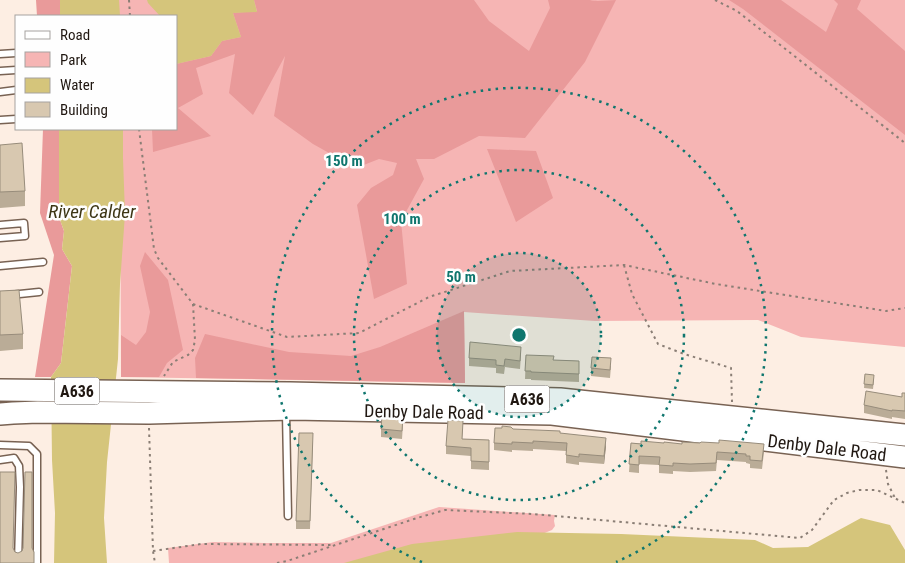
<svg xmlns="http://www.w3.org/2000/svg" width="905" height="563" font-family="'Roboto Condensed',sans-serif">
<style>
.green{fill:#f6b5b4}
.forest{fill:#e99a9a}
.water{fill:#d5c57b}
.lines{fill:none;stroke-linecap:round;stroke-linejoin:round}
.lane-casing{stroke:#786253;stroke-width:9}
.primary-casing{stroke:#786253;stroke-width:24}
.path{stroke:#8a7e75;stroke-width:2;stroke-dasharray:2.5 4;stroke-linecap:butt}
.lane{stroke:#fff;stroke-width:6}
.primary{stroke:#fff;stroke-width:21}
.wall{fill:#baac97}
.shaded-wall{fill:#978c7b}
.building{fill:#d8c8b0;stroke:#978c7b}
.ring{fill:none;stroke:#0f766e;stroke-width:2.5;stroke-dasharray:2.5 5}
.labels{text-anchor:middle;stroke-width:5;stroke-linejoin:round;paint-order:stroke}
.shield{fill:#fefefe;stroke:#635c58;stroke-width:1}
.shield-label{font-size:16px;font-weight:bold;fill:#201711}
.street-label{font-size:18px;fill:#201711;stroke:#fefefe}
.water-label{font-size:19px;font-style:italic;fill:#3d3615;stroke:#fefefe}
.centre{fill:#0f766e;stroke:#fefefe;stroke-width:2.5}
.ring-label{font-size:15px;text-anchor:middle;font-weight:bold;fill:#0f766e;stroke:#fefefe;stroke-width:5;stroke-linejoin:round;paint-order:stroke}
</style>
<rect width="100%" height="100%" fill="#fdeee3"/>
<path class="green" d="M117,0H905V347L801,337L758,320L595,321L464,312L465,383L121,377L120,129H176V16H119Z
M439,507L555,515L554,521L555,526L552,530L542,534L348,563H169L168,548L213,542L264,543H331Z"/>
<path class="forest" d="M36,0H60V16H37Z
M254,0H474L489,21L529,51L550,8L548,0H590C596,2 609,0 616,0L585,62L525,138L479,136L434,159H416L424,179L401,221L407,284L374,299L357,205L371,188L393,175L397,163L379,159L356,168L313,144L274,116L285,56L253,115L229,93L235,54L196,68L203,94L178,108L211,136L153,152L152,129H176V64L211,56L222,41L241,37L233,13L257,11Z
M729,0H781L826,32L838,4L834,0H861L857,9L905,51V135L743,9Z
M43,129H59V217L64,231L62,249L72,266L61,363L51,377H35L54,255L40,213Z
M487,149L536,151L553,198L516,222Z
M145,252L168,280L183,350L167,363L159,377H121V335L136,345L146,332L150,312L140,266Z
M464,311L465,383L196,378L195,358L205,334L289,352L351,356L380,347Z"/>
<path class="water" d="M60,0H119L120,16H60Z
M147,0H254L257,12L233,13L241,37L222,41L211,56L176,64V16H160L148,3Z
M59,129H123V158L125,214L120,284L118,359L107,462L104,518L107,563H54L55,513L52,460L51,377L61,363L72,266L62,249L64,231L59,217Z
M861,518L890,525L905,550V563H344L412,544L517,532L621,534L755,540L773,548L808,547Z"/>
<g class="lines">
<g class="lane-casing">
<path id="lane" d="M0,54L16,53
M0,71L16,70
M0,92L16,90
M0,120L16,119
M0,225L24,223L25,236L0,238
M0,266L43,262
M0,296L39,292
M286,413L288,516
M0,445L29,446L37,454V563
M0,460L14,458L19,466L20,487L18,563"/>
</g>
<g class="primary-casing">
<path id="primary" d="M0,390L290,393L560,399L905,435
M0,414L13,413L38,412L149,413L293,409L552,414L905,457"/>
</g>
<path class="path" d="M129,0L130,16
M715,0L737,11L905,143
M139,129L154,249L158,258L193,304L195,340L193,350L188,355L173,362L164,376
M624,265L632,294L658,344L684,354L731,368L732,402
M193,304L287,337L359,333L429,297L510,271L624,265L716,284L886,311L905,308
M149,428L153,551L155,563
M886,470L888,484L895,498
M153,551L201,544L334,545
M277,563L287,561L417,518L445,510L533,514L800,538L812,530L834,500L847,493L859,490H877L905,503"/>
<use href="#lane" class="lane"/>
<use href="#primary" class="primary"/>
</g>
<path class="wall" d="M0,145L25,191V206L0,208Z
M0,291L23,334V349L0,351Z
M521,355L520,369L505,367L504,374L496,373V368L469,366V358Z
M526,355L553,360L579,361V382L531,380V379H525Z
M611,366L610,378L591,376V368Z
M865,374L874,379L873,389L864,388Z
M905,393V419L892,417V419L864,413V405L902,397Z
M403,424L402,439L381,437V429Z
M463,429L462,439L489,440V470L471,469V456L446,454V446Z
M560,433L606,446L604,464L579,462V465L566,463V451L533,449V451L512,450V452L494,450V443Z
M313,441L310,529H296V521Z
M631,443L764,452L762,469L750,468V464L746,463V462L717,460L716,471L690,472L673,471V474L659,473V465L639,464V473L629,472Z"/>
<path class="shaded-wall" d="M606,438V446L604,464V456Z"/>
<path class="building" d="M22,143L25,191L0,192V145Z
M19,290L23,334L0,335V291Z
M470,342L521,347L520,361L505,359L504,366L496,365V360L469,358Z
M526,355L554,356L553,360L579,361V374L531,372V371H525Z
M592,357L611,358L610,370L591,368Z
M865,374L874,375L873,385L864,384Z
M866,391L902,397V393H905V411L892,410V411L864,405Z
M382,415L403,416L402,431L381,429Z
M448,420L463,421L462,439L489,440V462L471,461V448L446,446Z
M502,426L511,427L513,429L560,431V433L606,438L604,456L579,454V457L566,455L567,443L533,441V443L512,442V444L494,443L495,428H502Z
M299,433H313L310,521H296Z
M719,440L764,444L762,461L750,460V456H746V454L717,452L716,463L690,464L673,463V466L659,465L660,457L639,456V465L629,464L631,443L641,444V441L664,443V442L682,444V442L700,443L701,442L719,443Z
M0,472H15L13,548L15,552L18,553L22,551L23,548L25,472H32V548L34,552V563H0Z"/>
<circle cx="519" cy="335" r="82" fill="#0f766e" fill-opacity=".12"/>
<g class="ring">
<circle cx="519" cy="335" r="82"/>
<circle cx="519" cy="335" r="165"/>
<path d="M422 562A247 247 0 1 1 616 562"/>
</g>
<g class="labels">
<g class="shield">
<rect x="54.5" y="377.5" width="45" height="27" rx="4"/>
<rect x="504.5" y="385.5" width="45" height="27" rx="4"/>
</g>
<g class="shield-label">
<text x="77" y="397">A636</text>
<text x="527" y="405">A636</text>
</g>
<g class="street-label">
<text transform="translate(424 412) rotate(1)" y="6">Denby Dale Road</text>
<text transform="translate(827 448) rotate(7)" y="6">Denby Dale Road</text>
</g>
<g class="water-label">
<text x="92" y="218">River Calder</text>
</g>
</g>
<circle cx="519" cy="335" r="8" class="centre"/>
<g class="ring-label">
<text x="344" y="166">150 m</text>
<text x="402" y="224">100 m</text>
<text x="461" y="282">50 m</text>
</g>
<rect x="15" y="15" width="162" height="115" fill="#fefefe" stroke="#a5a29f"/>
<rect x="25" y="31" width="25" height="8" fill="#ffffff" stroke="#a5a29f"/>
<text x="60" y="40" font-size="15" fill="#201711">Road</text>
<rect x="25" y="52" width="25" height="15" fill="#f6b5b4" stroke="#a5a29f"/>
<text x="60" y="65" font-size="15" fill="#201711">Park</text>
<rect x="25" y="78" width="25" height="15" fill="#d5c57b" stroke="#a5a29f"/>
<text x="60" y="90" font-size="15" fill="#201711">Water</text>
<rect x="25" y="102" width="25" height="15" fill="#d8c8b0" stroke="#a5a29f"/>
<text x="60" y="115" font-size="15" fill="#201711">Building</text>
</svg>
